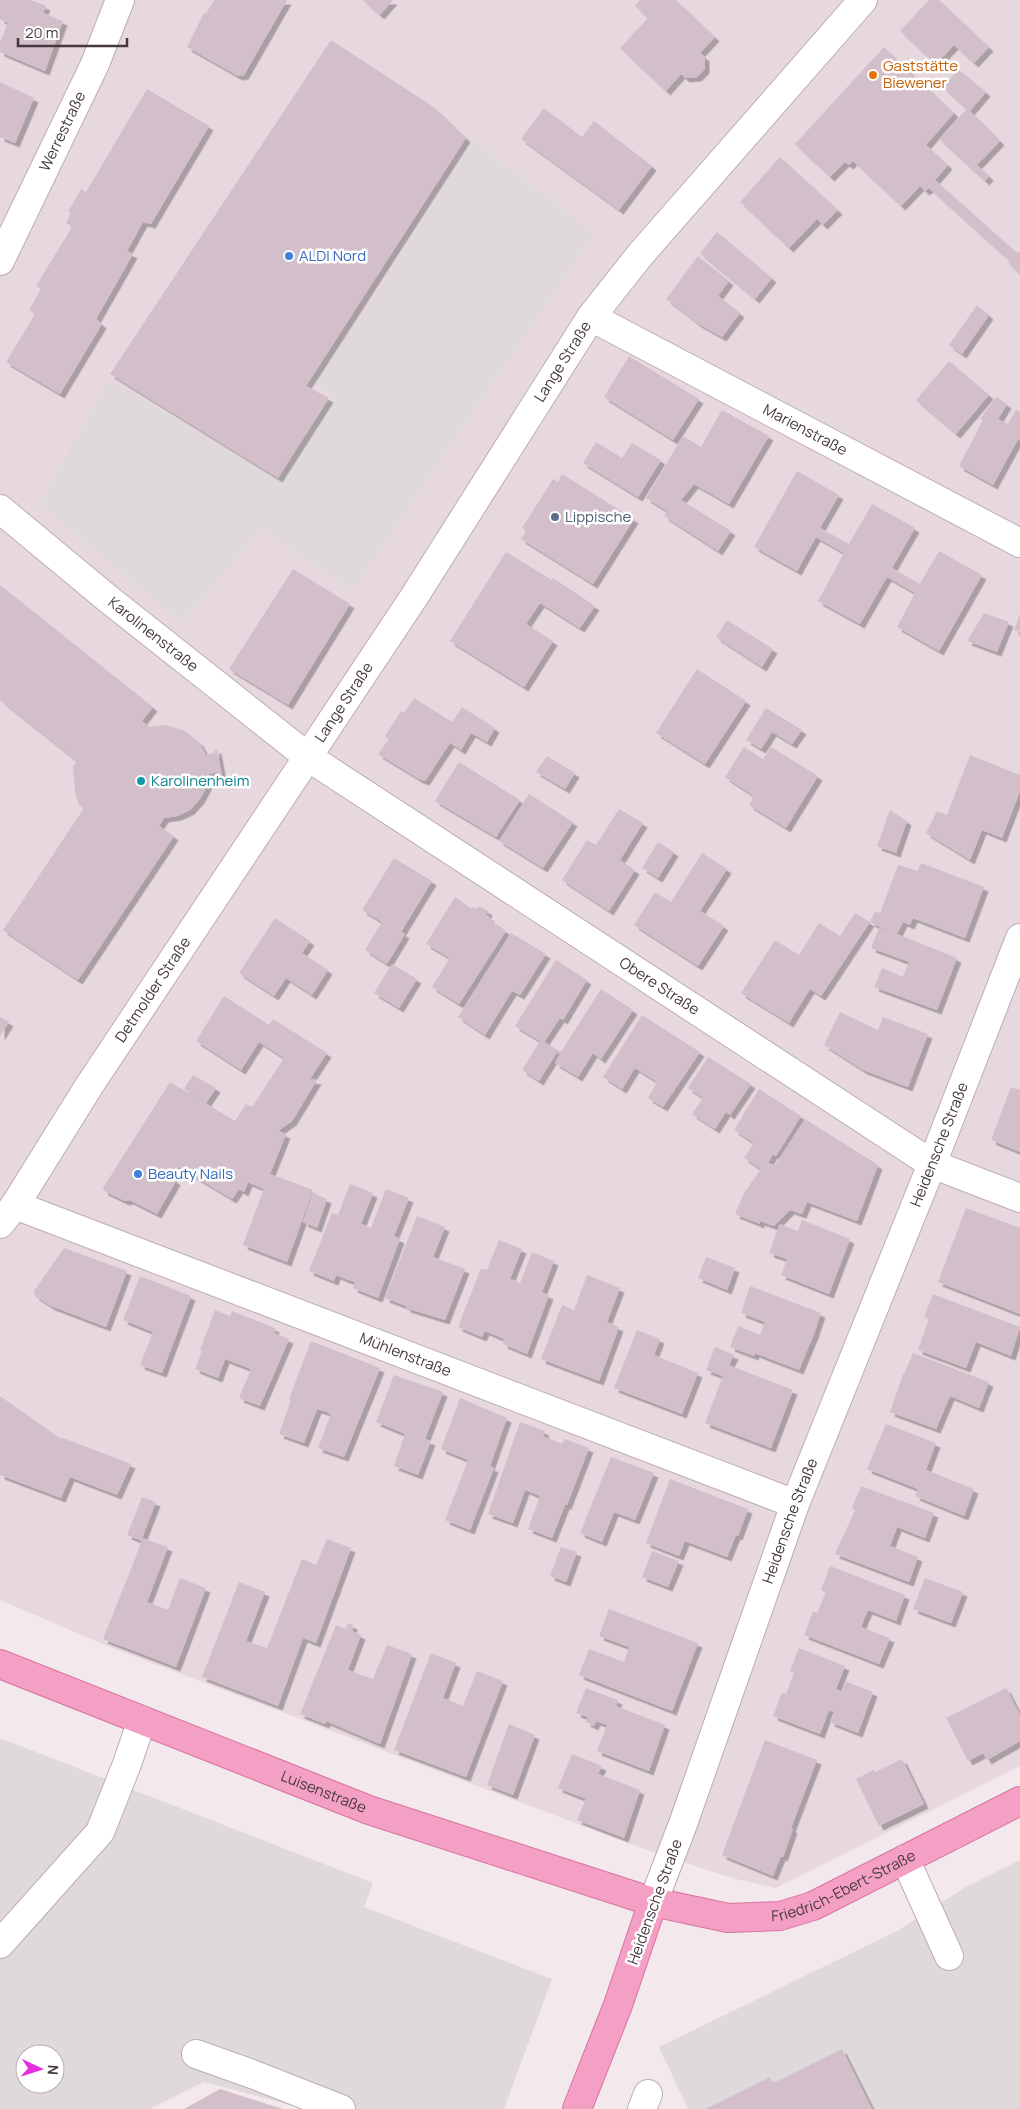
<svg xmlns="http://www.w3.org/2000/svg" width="1020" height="2109" font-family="Manrope,sans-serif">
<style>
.residential{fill:#e6d8de}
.parking{fill:#dfd9dc;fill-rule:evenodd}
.building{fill:#d3bfca;filter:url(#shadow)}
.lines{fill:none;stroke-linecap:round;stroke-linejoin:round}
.minor-casing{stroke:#bdacb5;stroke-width:30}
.major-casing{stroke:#d8729e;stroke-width:30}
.minor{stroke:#fff;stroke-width:28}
.major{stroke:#f4a0c4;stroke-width:28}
.food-dot{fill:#e8710a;stroke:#fff;stroke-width:2}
.shop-dot{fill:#3f7fe0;stroke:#fff;stroke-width:2}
.service-dot{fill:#5c6f8a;stroke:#fff;stroke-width:2}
.culture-dot{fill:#0f9aa8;stroke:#fff;stroke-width:2}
.labels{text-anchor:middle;stroke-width:5;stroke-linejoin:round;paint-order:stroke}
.food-label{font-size:15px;fill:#c56008;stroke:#fff;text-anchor:start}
.street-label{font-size:15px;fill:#46383f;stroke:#fff}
.shop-label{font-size:15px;fill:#366cbe;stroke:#fff;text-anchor:start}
.service-label{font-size:15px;fill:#4e5e75;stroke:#fff;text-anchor:start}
.culture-label{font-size:15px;fill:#0d838f;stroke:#fff;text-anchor:start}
</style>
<defs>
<filter id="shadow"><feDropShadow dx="4.5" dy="4.5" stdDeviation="0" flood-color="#0004"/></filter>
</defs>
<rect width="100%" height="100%" fill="#f3e9ed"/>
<path class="residential" d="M0,0H1020V1766L776,1888L732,1878L652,1852L110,1647L0,1600Z"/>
<path class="parking" d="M473,140L595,233L352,591L261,529L182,623L39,504L109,379L280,481L334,396L312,382L368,307Z
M0,1738L373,1883L364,1907L552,1979L504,2109H306L204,2082L150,2109H0ZM25,2054H55V2084H25Z
M1020,1860V2109H871L842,2049L773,2083L770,2077L705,2109H688L659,2047L899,1930L964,1888Z"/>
<path class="building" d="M0,0H31L46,6L43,13L63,21L45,71L0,52V42L8,23L0,19Z
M214,0H287L244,75L238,76L187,47L204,13L207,12Z
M363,0H393L380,15Z
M640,0H676L715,37L700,53L705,57V69L697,77L685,78L681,74L666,91L620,48L648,18L635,6Z
M929,0H939L989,47L974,63L954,45L936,64L900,31Z
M331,40L435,108L466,138L306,386L329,398L278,478L110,374Z
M884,47L954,113L926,145L948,165L935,180L1017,253L1020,251V274L1008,263L1010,261L929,188L925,191L920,186L901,206L853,161L849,165L845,162L830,177L795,144Z
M958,69L986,92L970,111L1000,141L977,165L989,176L985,181L939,139L967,109L943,88Z
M0,82L34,98L15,143L0,137Z
M147,89L209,126L151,224L143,222L127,251L133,254L96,319L102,324L60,394L6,362L35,314L29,310L41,289L36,286L72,227L66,223L71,213L68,212L81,189L86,192Z
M544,108L582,137L594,121L652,166L619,210L521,139Z
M780,157L838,210L823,225L817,219L789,248L740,202Z
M717,232L772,278L755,299L700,253Z
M698,256L729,281L718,296L740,313L722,337L697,323L666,299Z
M977,305L989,315L962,354L949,345Z
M629,356L699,399L673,440L604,397Z
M949,361L989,395L956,434L916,400Z
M996,397L1007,404L998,419L1008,424L1016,410L1020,412V441L1018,439L993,485L959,466L983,420L980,419Z
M722,410L769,436L729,504L694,484L681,500L731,531L718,551L664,516L667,511L646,498L683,436L701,447Z
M596,442L622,458L632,443L661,460L638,497L583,463Z
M797,471L839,495L820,528L849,544L872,504L915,528L892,568L920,584L939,551L982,575L939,651L897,627L915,593L887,577L860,624L818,601L844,553L816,537L797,571L754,547Z
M562,474L634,519L593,584L521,539L526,531L522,528L553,479L558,482Z
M506,552L552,580L553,578L595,606L580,628L540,603L526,624L553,641L524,687L450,641Z
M293,569L350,604L288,705L229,669Z
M0,585L153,707L142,721L149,727L166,725L185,731L199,742L206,755L215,753L214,750L217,749L222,776H219L218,772L209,774L207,786L200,799L190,810L177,816L164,818L159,826L174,836L78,980L3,930L84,808L79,805L75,792L73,766L77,761L0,700Z
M984,613L1009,622L997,652L967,641Z
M1020,614V632L1014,630Z
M727,620L773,649L762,667L716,637Z
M697,669L746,701L705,764L656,733Z
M414,698L452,722L462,707L495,728L487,742L471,733L461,750L450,743L425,781L419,779L378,754L389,739L385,736L401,711L404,713Z
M766,708L802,730L792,744L772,732L761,749L746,740Z
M744,747L763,759L771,747L818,776L786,828L749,805L754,796L725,777Z
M970,755L1020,775V791L1002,838L982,830L970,860L926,833L937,811L947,815Z
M547,756L575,773L565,789L536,772Z
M459,762L520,800L496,837L435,801Z
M529,794L573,822L543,868L499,841Z
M619,809L643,823L620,860L635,870L609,911L562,880L587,840L596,845Z
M890,810L907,821L896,853L877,846Z
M658,842L674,852L658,878L642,868Z
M702,853L727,869L700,911L724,926L698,966L634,925L655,892L671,902Z
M394,858L432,881L401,932L405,934L387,964L365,950L382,922L362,910Z
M921,863L984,887L965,938L913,918L910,925L903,922L897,934L957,958L937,1010L874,987L882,968L903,977L909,962L871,948L879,928L891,933L870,922L875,911L880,913L898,865L918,871Z
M455,897L472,909L473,907L477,909L479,906L488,911L486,915L490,917L489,919L506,931L459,1004L432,987L450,958L426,944Z
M855,913L870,922L821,996L810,989L789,1023L741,993L775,940L799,955L819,923L840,936Z
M275,918L310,941L302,953L328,970L312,995L286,978L274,996L239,973Z
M511,933L546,954L520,995L512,991L485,1035L458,1017Z
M556,960L587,980L563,1020L560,1018L544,1042L561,1052L601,989L633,1010L601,1059L593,1053L578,1077L555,1063L560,1054L557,1052L539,1081L522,1070L540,1041L515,1026Z
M392,964L417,979L399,1008L374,993Z
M224,996L269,1025L273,1019L327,1053L310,1079L317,1080L292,1121L278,1131L286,1134L270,1174L313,1190L287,1262L243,1245L264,1189L248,1182L244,1192L239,1189L232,1199L179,1167L172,1178L176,1181L157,1214L129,1200L125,1201L104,1191L103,1188L170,1082L235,1121L246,1104L252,1107L284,1058L259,1042L241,1070L196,1041Z
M840,1012L878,1030L883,1017L928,1034L908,1087L863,1070L824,1045Z
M642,1015L700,1052L663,1107L648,1098L657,1082L635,1068L622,1089L603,1077Z
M0,1017L9,1022L0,1036Z
M708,1057L751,1084L730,1115L726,1112L715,1129L692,1114L703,1098L688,1088Z
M193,1075L216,1088L206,1103L184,1089Z
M1011,1087L1020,1090V1152L991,1140Z
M759,1089L801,1116L776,1156L773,1154L768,1163L775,1165L805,1119L878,1165L857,1221L807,1202L802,1214L790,1210L774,1226L760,1221V1224L735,1214L744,1193L761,1169L744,1158L754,1143L734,1130Z
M350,1184L373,1193L361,1224L371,1228L386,1189L409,1198L394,1236L400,1239L378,1298L353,1288L355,1282L346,1279L336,1275L334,1281L309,1271L332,1213L338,1215Z
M313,1193L327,1199L317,1228L303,1222Z
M966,1208L1020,1228V1314L938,1282Z
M417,1216L445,1227L433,1257L465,1269L445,1320L406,1308V1306L385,1298Z
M802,1220L850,1239L829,1294L781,1275L787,1259L769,1253L780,1224L798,1231Z
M499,1240L522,1249L510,1279L520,1283L532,1252L554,1261L542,1292L549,1295L527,1354L503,1344L504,1339L485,1331L482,1337L458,1327L481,1268L487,1270Z
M64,1248L127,1271L106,1327L51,1306L35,1296L34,1291Z
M706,1257L735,1268L727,1290L698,1278Z
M587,1275L620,1288L607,1322L619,1327L599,1381L541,1359L562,1305L574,1310Z
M140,1276L191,1296L162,1373L140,1365L153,1332L123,1320Z
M750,1286L821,1313L814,1334L799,1370L755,1353L754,1356L730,1347L738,1326L760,1335L765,1322L741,1313Z
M933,1294L1020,1327L1011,1356L976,1342L966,1368L918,1350L929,1319L924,1317Z
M215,1310L230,1316L232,1311L275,1328L274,1333L289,1339L260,1406L239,1398L251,1369L225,1359L218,1378L195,1369L202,1351L200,1350Z
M637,1330L660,1339L654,1355L698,1373L682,1414L614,1388Z
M311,1341L380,1368L344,1457L318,1448L331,1414L324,1411L317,1409L304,1443L279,1434L291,1400L289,1399Z
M715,1347L734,1355L729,1365L793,1390L771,1448L705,1423L723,1376L706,1370Z
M913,1353L989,1382L979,1408L950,1396L936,1429L890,1412L903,1374H904Z
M394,1375L443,1392L425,1439L431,1441L418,1475L394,1466L405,1434L376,1422Z
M0,1396L61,1439L63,1438L131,1464L117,1495L70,1477L61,1498L0,1475Z
M460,1398L507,1418L490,1466L494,1468L470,1530L445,1520L468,1460L441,1449Z
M520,1422L545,1431L543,1436L562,1444L565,1439L589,1448L567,1505H565L552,1538L528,1529L540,1496L525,1490L513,1523L488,1514Z
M886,1424L936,1443L926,1470L974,1489L964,1516L915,1496L918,1489L867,1469Z
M611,1457L654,1473L635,1520L614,1512L602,1542L580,1533Z
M670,1479L748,1509L738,1536L736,1535L727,1557L685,1541L679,1556L646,1543Z
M861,1486L934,1513L925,1538L897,1527L890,1546L918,1557L909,1582L835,1554L855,1510L852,1508Z
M142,1497L156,1502L142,1538L168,1547L147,1602L168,1610L180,1578L206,1588L176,1667L103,1639L142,1541L127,1535Z
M327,1539L351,1548L316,1643L303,1638L278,1706L202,1677L239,1582L265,1592L246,1641L267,1648L302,1559L316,1565Z
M561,1547L577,1552L566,1582L550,1576Z
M652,1551L679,1561L668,1587L642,1577Z
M830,1566L905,1595L896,1621L868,1610L864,1619L861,1627L890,1638L879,1664L804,1635L813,1611L817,1613L826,1592L821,1590Z
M925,1578L963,1592L951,1623L913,1609Z
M609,1609L698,1643L672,1711L579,1675L589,1649L624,1662L629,1647L599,1636Z
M348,1623L353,1625L352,1631L361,1635L348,1670L373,1679L387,1645L412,1654L380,1744L326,1721L325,1724L300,1714L336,1625L346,1629Z
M799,1648L845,1666L836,1689L842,1692L845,1681L873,1692L858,1733L830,1722L834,1712L829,1710L820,1734L773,1716L782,1692L786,1694L794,1673L790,1671Z
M431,1653L456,1663L443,1698L463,1706L477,1671L503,1681L466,1777L394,1750Z
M586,1688L618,1700L616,1706L665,1725L649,1771L597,1751L607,1725L596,1721L594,1726L586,1722L588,1717L576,1713Z
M1006,1688L1020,1715V1741L987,1760L983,1753L968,1761L946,1718Z
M509,1724L535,1735L513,1795L487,1785Z
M765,1740L817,1760L791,1828L793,1829L783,1857L781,1856L773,1876L722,1855Z
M572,1754L602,1766L598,1774L640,1790L624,1838L577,1820L586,1799L558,1788Z
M902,1759L924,1804L879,1826L856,1779L873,1770L875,1772Z
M842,2049L872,2109H705L770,2077L773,2083Z
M220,2089L283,2109H184Z"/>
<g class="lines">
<g class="minor-casing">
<g id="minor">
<path id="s1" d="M0,261L95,64L120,0"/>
<path id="s2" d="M591,317L1020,543"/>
<path id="s3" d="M0,509L107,598L308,757L932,1164L1020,1198"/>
<path id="s4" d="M15,1205L795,1504"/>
<path id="s5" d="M0,1224L15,1205L89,1086L414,597L591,317L640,255L863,0"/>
<path d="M905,1859L949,1956"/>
<path id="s6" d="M653,1902L683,1824L795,1504L932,1164L1020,938"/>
<path d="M0,1944L100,1832L127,1764L142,1720"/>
<path d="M196,2054L252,2074L341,2109"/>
<path d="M642,2109L648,2094"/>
</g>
</g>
<g class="major-casing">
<g id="major">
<path id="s7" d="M0,1664L369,1810L653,1902L728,1918L780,1916L813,1906L1020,1801"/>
<path d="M577,2109L618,2005L653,1902"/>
</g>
</g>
<use href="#minor" class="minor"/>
<use href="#major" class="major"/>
</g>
<circle class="food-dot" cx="873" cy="75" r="5"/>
<g class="shop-dot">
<circle cx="289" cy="256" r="5"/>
<circle cx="138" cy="1174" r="5"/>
</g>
<circle class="service-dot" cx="555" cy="517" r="5"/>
<circle class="culture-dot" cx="141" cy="781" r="5"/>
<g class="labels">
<g class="food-label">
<text x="883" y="71">Gaststätte<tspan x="883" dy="17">Biewener</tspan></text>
</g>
<g class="street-label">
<text dy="5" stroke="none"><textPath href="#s1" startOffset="144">Werrestraße</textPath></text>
<text dy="5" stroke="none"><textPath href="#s5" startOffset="1030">Lange Straße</textPath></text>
<text dy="5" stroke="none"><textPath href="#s2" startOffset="242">Marienstraße</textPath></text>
<text dy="5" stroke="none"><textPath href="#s3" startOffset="198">Karolinenstraße</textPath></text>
<text dy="5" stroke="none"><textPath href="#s5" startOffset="625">Lange Straße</textPath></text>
<text dy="5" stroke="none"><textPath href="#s3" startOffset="815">Obere Straße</textPath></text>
<text dy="5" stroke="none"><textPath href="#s5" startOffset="280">Detmolder Straße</textPath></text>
<text dy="5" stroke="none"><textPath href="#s6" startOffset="810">Heidensche Straße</textPath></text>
<text dy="5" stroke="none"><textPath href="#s4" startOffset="418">Mühlenstraße</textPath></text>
<text dy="5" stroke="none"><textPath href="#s6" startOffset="405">Heidensche Straße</textPath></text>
<text dy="5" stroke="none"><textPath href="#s7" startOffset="348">Luisenstraße</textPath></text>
<text dy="5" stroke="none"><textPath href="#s7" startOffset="894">Friedrich-Ebert-Straße</textPath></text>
<text transform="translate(655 1902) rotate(-70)" y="5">Heidensche Straße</text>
</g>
<g class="shop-label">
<text x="299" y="261">ALDI Nord</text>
<text x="148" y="1179">Beauty Nails</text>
</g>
<g class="service-label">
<text x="565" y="522">Lippische</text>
</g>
<g class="culture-label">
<text x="151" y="786">Karolinenheim</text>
</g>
</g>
<g transform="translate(40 2069) rotate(94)"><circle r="24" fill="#ffffff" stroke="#b5afb2"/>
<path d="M0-4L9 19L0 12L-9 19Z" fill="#e52ee2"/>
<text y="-8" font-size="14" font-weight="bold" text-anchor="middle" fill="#46383f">N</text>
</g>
<path d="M18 38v8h109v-8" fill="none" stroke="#46383f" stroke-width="2.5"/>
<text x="25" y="38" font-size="15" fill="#46383f" stroke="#ffffff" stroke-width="4" paint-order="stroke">20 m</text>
</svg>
